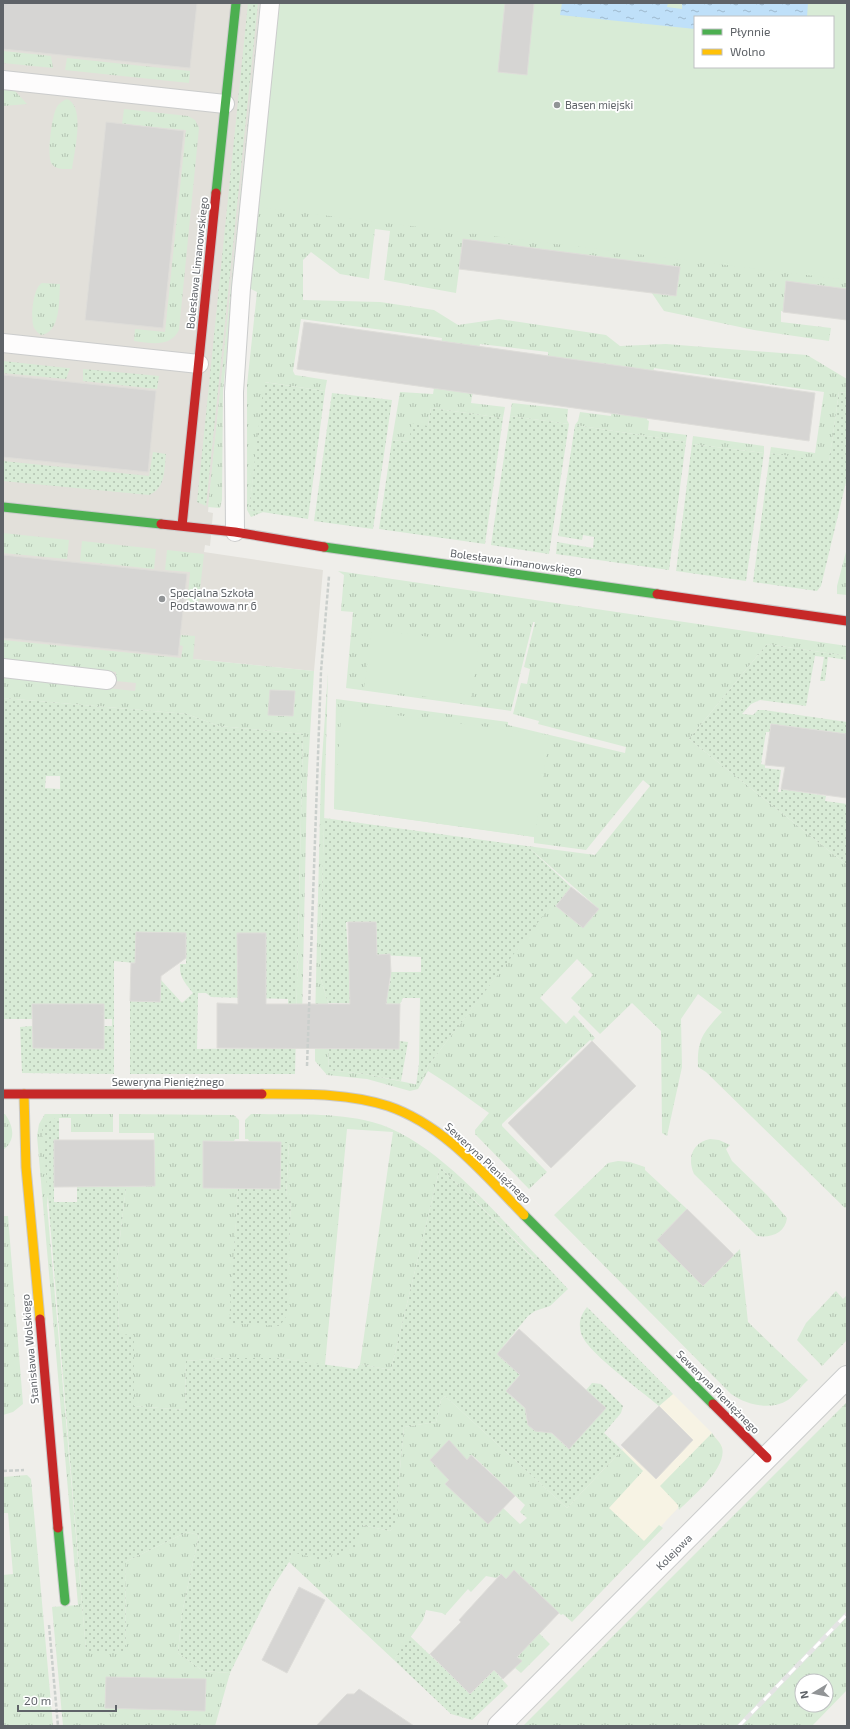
<svg xmlns="http://www.w3.org/2000/svg" width="850" height="1729" font-family="'Exo 2',sans-serif">
<style>
.commercial{fill:#f7f3e4}
.education{fill:#e2e0da}
.grass{fill:url(#grass-tufts);fill-rule:evenodd}
.garden{fill:url(#garden-dots);fill-rule:evenodd}
.pitch{fill:#d8ebd6;fill-rule:evenodd}
.water{fill:url(#water-ripples)}
.building{fill:#d6d5d3;stroke:#deddd9}
.lines{fill:none;stroke-linecap:round;stroke-linejoin:round}
.lane-casing{stroke:#cbcccc;stroke-width:20}
.street-casing{stroke:#cbcccc;stroke-width:24}
.fast-casing{stroke:#cacacb;stroke-width:11}
.slow-casing{stroke:#cacacb;stroke-width:11}
.jam-casing{stroke:#cacacb;stroke-width:11}
.path{stroke:#cacfcc;stroke-width:2.5;stroke-dasharray:4 2;stroke-linecap:butt}
.lane{stroke:#fdfcfc;stroke-width:18}
.street{stroke:#fdfcfc;stroke-width:22}
.fast{stroke:#4caf50;stroke-width:9}
.slow{stroke:#ffc107;stroke-width:9}
.jam{stroke:#c62828;stroke-width:9}
.rail-casing{stroke:#e4e4e4;stroke-width:4.5}
.rail{stroke:#fff;stroke-width:3;stroke-dasharray:9;stroke-linecap:butt}
.poi-dot{fill:#919496;stroke:#fff;stroke-width:1.5}
.labels{text-anchor:middle;stroke-width:3.5;stroke-linejoin:round;paint-order:stroke}
.poi-label{font-size:11px;fill:#5f6368;stroke:#fff;text-anchor:start}
.street-label{font-size:11px;fill:#5f6368;stroke:#fff}
</style>
<defs>
<pattern id="grass-tufts" width="24" height="20" patternUnits="userSpaceOnUse"><rect width="24" height="20" fill="#d8ebd6"/><path d="M3 7l-1-3M5 7V3M7 7l1-3M15 17l-1-3M17 17v-4M19 17l1-3" fill="none" stroke="#b2c2b1"/></pattern>
<pattern id="garden-dots" width="8" height="8" patternUnits="userSpaceOnUse"><rect width="8" height="8" fill="#d8ebd6"/><path d="M2 2h.1M6 6h.1" fill="none" stroke="#b2c2b1" stroke-width="1.8" stroke-linecap="round"/></pattern>
<pattern id="water-ripples" width="26" height="14" patternUnits="userSpaceOnUse"><rect width="26" height="14" fill="#bfe0f9"/><path d="M2 4q2-2 4 0t4 0M15 11q2-2 4 0t4 0" fill="none" stroke="#9eb9cd"/></pattern>
</defs>
<rect width="100%" height="100%" fill="#efeeea"/>
<path class="commercial" d="M673,1394L712,1433L722,1446L678,1508L626,1564L567,1508L622,1450L659,1406Z"/>
<path class="education" d="M3,3H260L208,512L213,513L210,546L205,545L204,552L323,570L314,671L193,659L190,705L3,698Z"/>
<path class="grass" d="M260,3H263L223,391L222,500L220,508L208,507Z
M847,3V320L781,311V322L831,328L829,341L754,330L664,311L641,277L463,240L456,293L384,280L390,231L375,229L369,279L340,274L311,252L303,260V300L380,302L434,310L458,325L499,319L606,335L620,346L666,344L807,355L847,379V393L839,392L829,463L770,453L771,447L815,453L824,392L654,368L647,420L649,421L648,430L687,435L686,442L575,425L578,421L580,412L611,416L618,366L548,356V352L480,344L471,403L505,407L503,418L431,408L428,426L409,442L392,440L400,392L433,394L442,338L301,319L293,371L295,375L327,380L325,391L265,382L249,510L263,512L251,517L247,510V385L257,292L251,289L250,282L257,207L695,67H833V17Z
M3,51L51,56L53,68L3,63Z
M67,58L190,71L189,83L65,70Z
M3,89L15,91L27,104L3,106Z
M67,99C86,107 74,152 72,169C66,169 56,170 52,164C46,158 52,117 56,109C58,104 62,101 67,99Z
M124,109L188,116L195,120L199,128L179,330C170,348 151,343 134,341L135,329L165,332L186,130L122,124Z
M42,283L60,284C59,299 61,333 41,335C38,333 36,331 34,328C30,319 33,287 42,283Z
M512,403L568,409L567,420L569,424L510,416Z
M693,436L764,446V453L692,444Z
M3,533L69,540L67,559L3,553Z
M82,541L156,549L154,569L80,561Z
M847,548V595L837,594V586Z
M167,550L204,554L198,607L187,606L190,572L165,570Z
M338,571L847,646V656L767,644L689,739L847,865V1206L845,1208L706,1072L698,1067C697,1038 704,1032 722,1012L698,994L681,1019L682,1067L667,1136L662,1133L661,1031L632,1003L600,1034L578,1012L581,1008L571,998L593,975L577,959L540,998L566,1024L574,1015L595,1038L592,1041L590,1040L502,1124V1126L547,1172L529,1189L475,1134V1130L489,1113L453,1087L428,1071L418,1089L410,1091L367,1079L327,1075L315,1061V1038L329,1049L328,1070L365,1074L419,1085L428,1066L552,903L583,928L599,909L527,846L595,855L650,786L643,780L586,850L534,843V837L334,809L336,699L508,722V725L625,753L626,747L538,724L539,721L513,714L521,683L527,684L530,669L524,667L535,622H533L511,711L346,688L353,612L341,611L344,575Z
M180,635L195,636L193,659L314,671L307,783L302,1021L296,1026L303,734L219,726L187,714L3,698V677L135,691L136,683L116,681V672L3,661V640L181,658L183,646L179,645Z
M328,672L320,976L328,1003L327,1027L315,1021L321,774Z
M3,1114H5C14,1127 16,1140 3,1150Z
M45,1114H113V1132H71V1118H56L47,1205L86,1650L126,1651L125,1562L187,1532L199,1535L182,1613L178,1653L203,1671L230,1673L215,1726H63L52,1607L78,1605L37,1136L39,1124Z
M119,1114L234,1115L239,1120V1139H235L234,1141H203V1188L238,1189L230,1323L287,1298L291,1197H286L289,1143L249,1141L248,1139H245V1120L251,1114C291,1115 334,1112 372,1122C434,1138 493,1211 537,1256L535,1259L440,1167L391,1370L360,1364L393,1132L347,1129L325,1365L278,1358H223L186,1361L185,1410L134,1406V1335H119L117,1263L126,1187L155,1186L154,1133H119Z
M710,1139L719,1140L730,1145L726,1149L732,1161L767,1195L787,1218C785,1233 772,1238 757,1236L694,1174C687,1158 692,1143 710,1139Z
M618,1161L630,1162L645,1167V1170L687,1209L657,1240L703,1286L740,1249L748,1322L808,1380C801,1386 795,1395 788,1400C770,1411 747,1405 731,1394L554,1215L608,1163Z
M3,1216H8L23,1404L13,1412L3,1415Z
M836,1291L843,1299L847,1295V1340L822,1366L797,1340L806,1323Z
M445,1396L567,1508L622,1450L643,1471L609,1508L644,1541L659,1525L663,1528L572,1622L563,1614L561,1615L514,1570L506,1579L501,1574L496,1578L486,1576L471,1592L468,1589L445,1615L442,1613L426,1610L423,1620L394,1660L289,1562L292,1551L332,1554L343,1550L362,1525L390,1531L396,1525L398,1490L404,1427L436,1422L441,1400ZM472,1455L525,1505L520,1512L527,1518L520,1524L503,1508L488,1524L445,1484Z
M847,1402V1690L812,1726H523ZM802,1681H826V1705H802Z
M712,1433C714,1437 719,1441 721,1445C731,1465 692,1497 679,1510L678,1505L660,1486Z
M27,1475L31,1479L53,1726H3V1575L13,1574L8,1513H3V1477Z
M535,1629L550,1644L521,1673L515,1668L521,1661L512,1652Z"/>
<path class="garden" d="M248,3H258L206,506L197,502Z
M3,361L67,368H70L66,379L3,373Z
M83,369L159,376L157,389L83,381Z
M264,382L325,391L308,519L249,510Z
M839,392L847,393V478L821,586L817,591L753,582L770,453L829,462Z
M332,393L392,400L373,529L314,521Z
M431,408L503,418L485,544L379,529L392,440L409,442L412,423L428,426Z
M510,416L569,424L549,554L491,545Z
M575,425L686,442L669,570L556,554L557,542L593,548L594,537L583,535L582,540L558,536Z
M692,444L764,453L746,581L676,571Z
M153,452L166,454C164,469 166,488 149,495L3,481V461L149,476Z
M767,644L847,656V660L828,657L825,681H820L824,657L815,656L806,706L760,700L751,704L742,714L753,715L758,710H764L847,722V734L770,724V732H766L761,764L765,765V768L781,770L778,792H781V789L826,796L825,801L847,804V865L689,739Z
M3,698L187,714L219,726L303,734L296,1026H288V999L211,997L206,993H198L197,1049L288,1048L296,1033L295,1074H130V1001L160,1002L161,980L182,1003L193,993C185,983 179,977 180,964H186V934L137,932L135,963L114,961V1074L22,1073L20,1027L32,1026L33,1048L104,1049V1026H112V1019H104V1004H32V1019H3ZM46,776H60V789L45,788Z
M324,818L527,846L571,887L556,906L552,904L428,1066L419,1085H416L419,1064L420,998H403L400,1004L328,1003L320,976ZM346,922H376L377,955L421,957V972H391L390,985L366,986L364,955H348Z
M399,1041L408,1042L401,1081L365,1074L328,1070L329,1049H399Z
M56,1118H59V1140H54V1202H77V1187H126L117,1263L119,1335L134,1334V1406L185,1410L186,1361L223,1358H278L357,1369L360,1364L391,1370L440,1167L534,1259L537,1256L568,1289L550,1306L535,1311L528,1316L497,1354L520,1375L506,1391L530,1413L526,1416C528,1427 532,1431 544,1432L547,1429L569,1449L586,1390L592,1383L601,1384L623,1406L621,1413L604,1433L622,1450L567,1508L445,1396L441,1400L436,1422L404,1427L398,1490L397,1525L390,1531L362,1525L355,1548L343,1550L341,1557L332,1554L329,1562L292,1552L289,1562L271,1590L230,1673L203,1671L178,1653L182,1613L199,1535L187,1532L125,1562L126,1651H86L42,1126Z
M281,1142H289L286,1197H291L287,1315L280,1326L229,1323L238,1189H280Z
M587,1307L673,1394L659,1406C642,1391 586,1352 581,1333C578,1322 581,1315 587,1307Z
M410,1636L470,1693L494,1670L508,1686L472,1720L451,1714L394,1660Z"/>
<path class="pitch" d="M277,3H847V280L257,207ZM695,17H833V67H695Z
M372,629L479,644L470,703L364,688Z
M342,708L549,735L535,837L334,809Z"/>
<path class="water" d="M562,3H668L667,7L682,9V3H808L807,17H695V29L560,15Z"/>
<path class="building" d="M3,3H197L190,68L3,49Z
M505,3H534L527,75L498,72Z
M106,122L184,131L163,328L85,320Z
M463,239L680,267L676,296L459,269Z
M786,281L847,289V320L783,312Z
M304,322L815,393L809,441L297,369Z
M3,375L156,391L148,472L3,457Z
M3,555L187,574L178,656L3,638Z
M270,690L295,691L293,716L268,715Z
M771,724L847,734V798L781,789L785,767L765,765Z
M571,887L599,909L583,928L556,906Z
M348,922H376L377,955L390,954L391,972L386,1004H400L399,1049L217,1048V1003L238,1004L237,933H266V1004H350Z
M136,932L186,933V958L161,976L160,1002L130,1001L131,963H135Z
M32,1004H104V1049L33,1048Z
M592,1041L636,1086L551,1168L508,1123Z
M54,1140H154L155,1186L54,1187Z
M203,1141L281,1142L280,1189L203,1188Z
M687,1209L734,1255L703,1286L657,1240Z
M519,1329L606,1408L569,1449L552,1433L535,1431L528,1425L525,1408L506,1391L520,1375L497,1354Z
M659,1406L693,1440L656,1479L621,1445Z
M449,1440L467,1460L471,1455L515,1496L488,1524L445,1484L449,1480L430,1460Z
M514,1570L559,1613L517,1657L522,1661L503,1679L494,1670L470,1694L430,1654L461,1622L459,1620L501,1574L506,1579Z
M299,1587L325,1600L287,1673L262,1660Z
M106,1677L206,1679L205,1711L105,1708Z
M359,1689L414,1726H316L347,1694H354Z"/>
<g class="lines">
<g class="lane-casing">
<path id="lane" d="M3,80L225,104
M3,343L199,364
M235,532L234,392L241,288L270,3
M3,668L107,680"/>
</g>
<g class="street-casing">
<path id="street" d="M499,1726L847,1377"/>
</g>
<g class="fast-casing">
<path id="fast" d="M216,193L236,3
M3,507L161,524
M324,547L657,594
M524,1215L713,1404
M58,1528L65,1601"/>
</g>
<g class="slow-casing">
<path id="slow" d="M24,1094L26,1167L40,1319
M262,1094C304,1094 348,1093 388,1106C444,1125 484,1174 524,1215"/>
</g>
<g class="jam-casing">
<path id="jam" d="M161,524L235,532L324,547
M182,526L216,193
M657,594L847,621
M3,1094H262
M40,1319L58,1528
M713,1404L767,1458"/>
</g>
<path class="path" d="M307,1066L321,671L329,576
M3,1471L24,1470
M49,1625L58,1726"/>
<use href="#lane" class="lane"/>
<use href="#street" class="street"/>
<use href="#fast" class="fast"/>
<use href="#slow" class="slow"/>
<use href="#jam" class="jam"/>
<g class="rail-casing">
<path id="rail" d="M739,1726L847,1614"/>
</g>
<use href="#rail" class="rail"/>
</g>
<g class="poi-dot">
<circle cx="557" cy="105" r="4"/>
<circle cx="162" cy="599" r="4"/>
</g>
<g class="labels">
<g class="poi-label">
<text x="565" y="109">Basen miejski</text>
<text x="170" y="597">Specjalna Szkoła<tspan x="170" dy="13">Podstawowa nr 6</tspan></text>
</g>
<g class="street-label">
<text transform="translate(197 263) rotate(-84)" y="4">Bolesława Limanowskiego</text>
<text transform="translate(516 562) rotate(8)" y="4">Bolesława Limanowskiego</text>
<text x="168" y="1086">Seweryna Pieniężnego</text>
<text transform="translate(488 1163) rotate(43)" y="4">Seweryna Pieniężnego</text>
<text transform="translate(30 1349) rotate(-95)" y="4">Stanisława Wolskiego</text>
<text transform="translate(718 1392) rotate(45)" y="4">Seweryna Pieniężnego</text>
<text transform="translate(674 1552) rotate(-45)" y="4">Kolejowa</text>
</g>
</g>
<rect width="850" height="1729" fill="none" stroke="#5f6368" stroke-width="8"/>
<rect x="694" y="16" width="140" height="52" fill="#ffffff" stroke="#bfc1c3"/>
<rect x="702" y="29" width="20" height="6" fill="#4caf50" stroke="#bfc1c3"/>
<text x="730" y="36" font-size="12" fill="#5f6368">Płynnie</text>
<rect x="702" y="49" width="20" height="6" fill="#ffc107" stroke="#bfc1c3"/>
<text x="730" y="56" font-size="12" fill="#5f6368">Wolno</text>
<g transform="translate(814 1693) rotate(260)"><circle r="19" fill="#ffffff" stroke="#bfc1c3"/>
<path d="M0-3L7 15L0 10L-7 15Z" fill="#919496"/>
<text y="-6" font-size="11" font-weight="bold" text-anchor="middle" fill="#5f6368">N</text>
</g>
<path d="M18 1705v6h98v-6" fill="none" stroke="#5f6368" stroke-width="2"/>
<text x="24" y="1705" font-size="12" fill="#5f6368" stroke="#ffffff" stroke-width="3" paint-order="stroke">20 m</text>
</svg>
